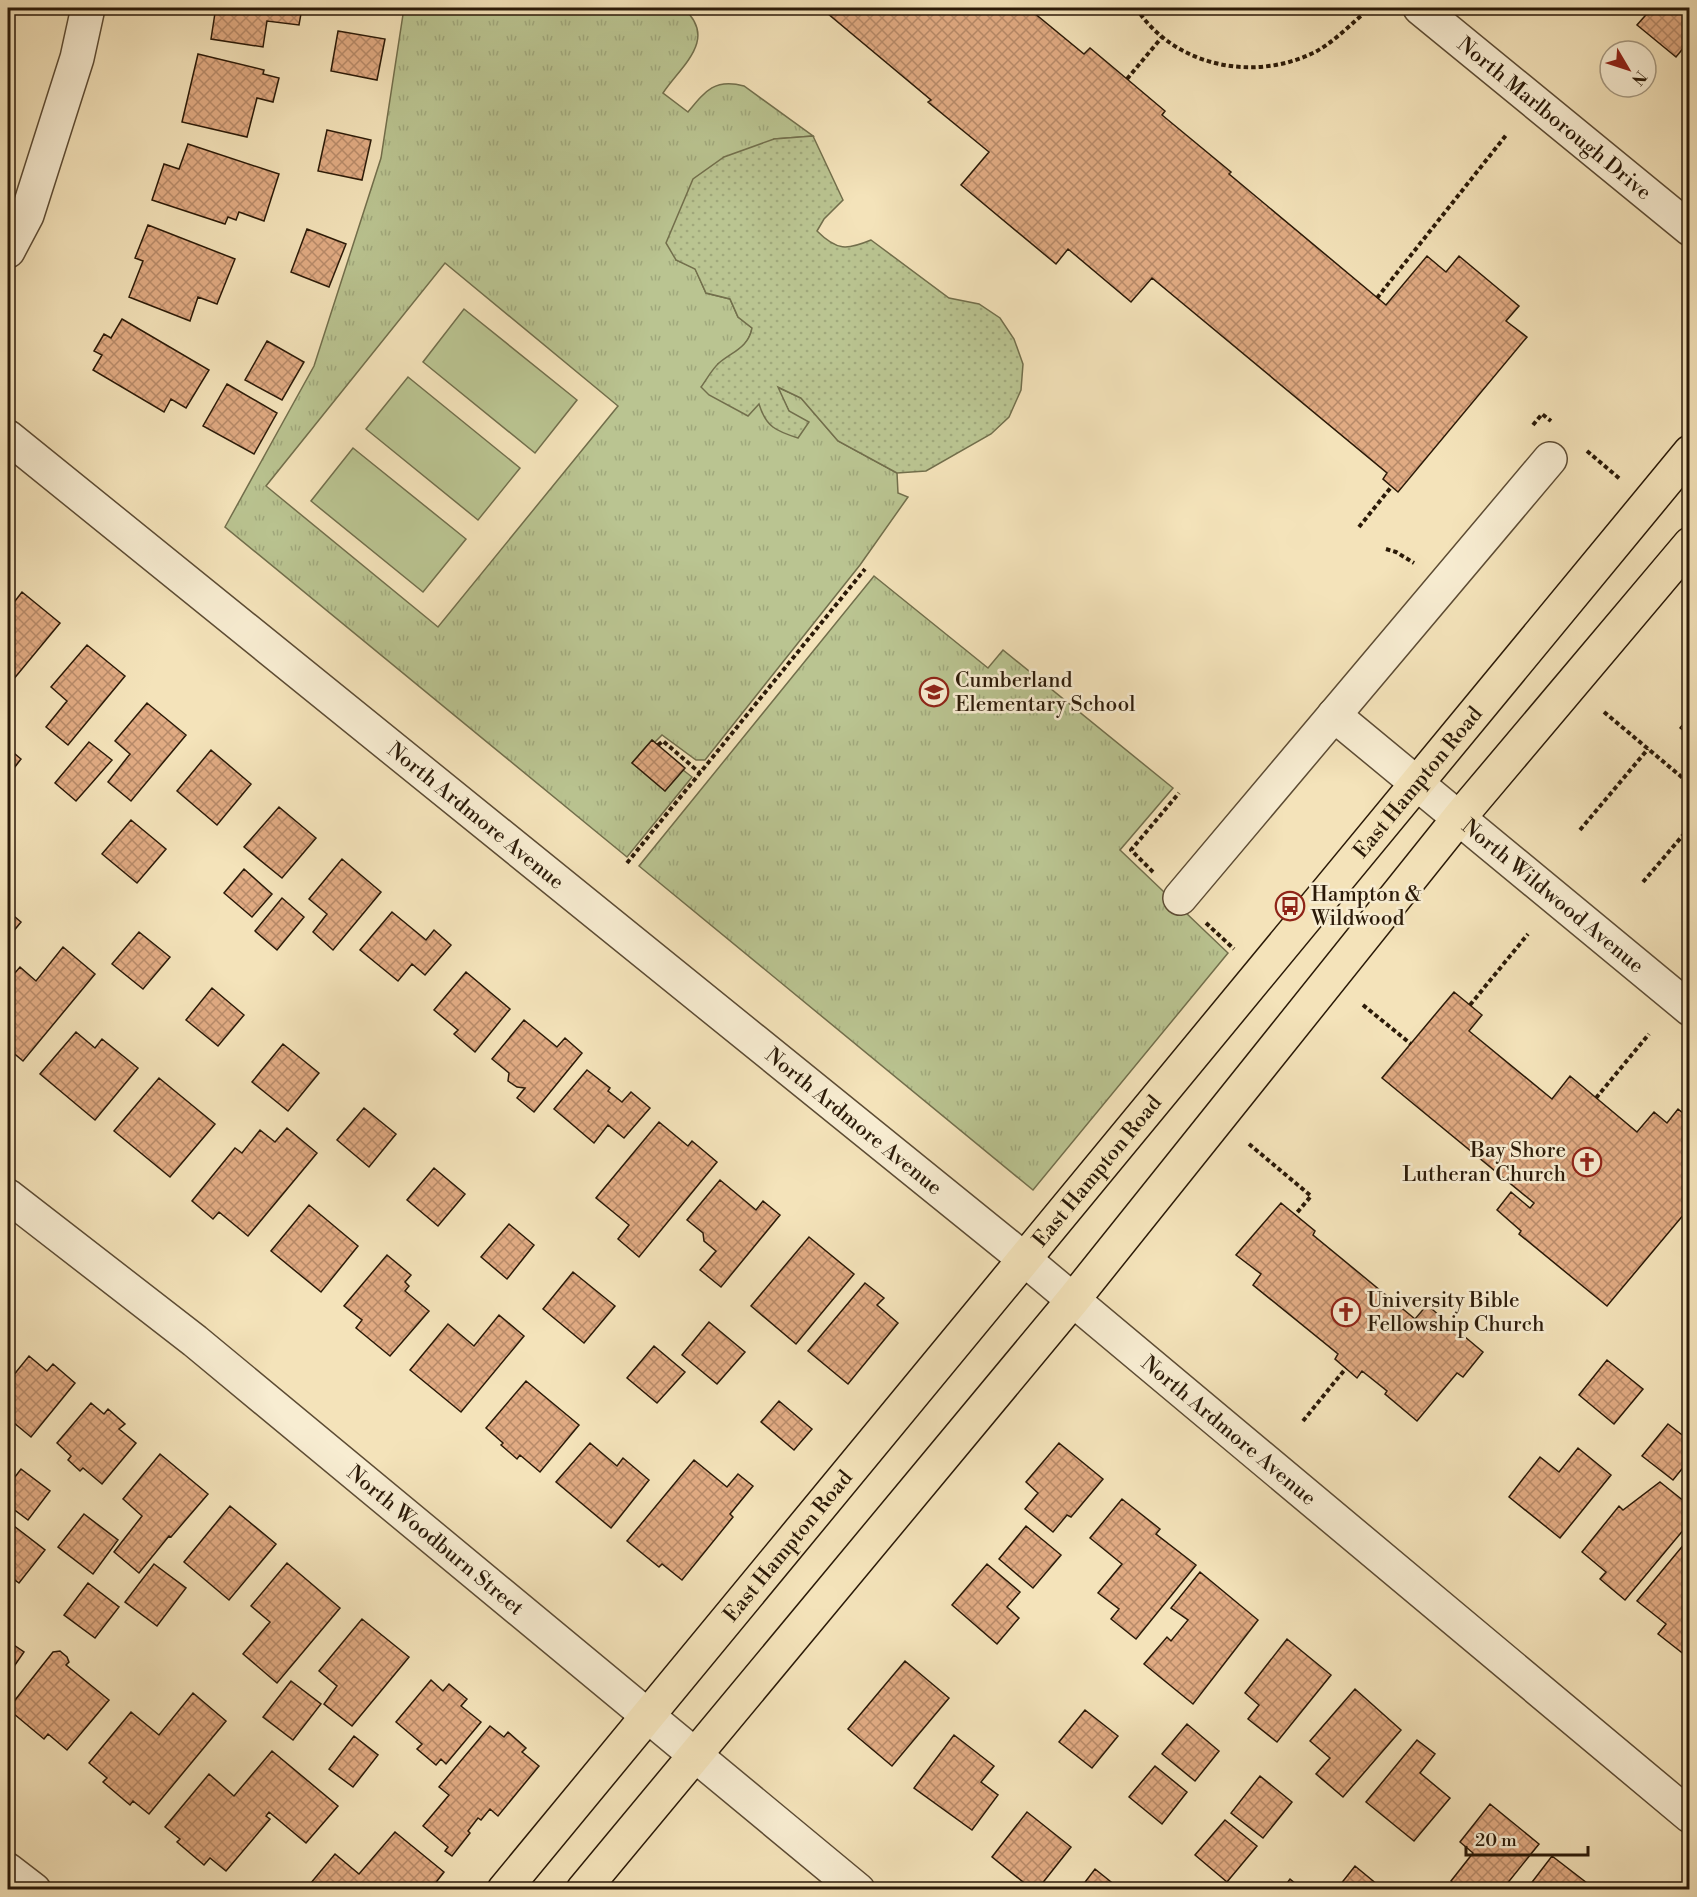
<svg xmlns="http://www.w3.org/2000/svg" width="1697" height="1897" font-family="'Libre Bodoni',serif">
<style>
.grass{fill:url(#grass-tufts);stroke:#726f4c;stroke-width:1.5;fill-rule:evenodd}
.park{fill:url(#park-dots);stroke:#726f4c;stroke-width:1.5}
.garden{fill:#bac491;stroke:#726f4c;stroke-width:1.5}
.building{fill:url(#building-cross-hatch);stroke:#2b1a08;stroke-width:1.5}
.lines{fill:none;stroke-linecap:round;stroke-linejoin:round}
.minor-casing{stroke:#5d4c34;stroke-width:36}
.major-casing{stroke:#2b1a08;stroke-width:36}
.path{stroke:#2b1a08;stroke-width:4;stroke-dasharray:4.5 3;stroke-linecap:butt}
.minor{stroke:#f8edd2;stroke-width:33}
.major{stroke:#f4e3ba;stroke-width:33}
.labels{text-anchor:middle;stroke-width:5;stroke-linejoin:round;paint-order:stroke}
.street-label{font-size:21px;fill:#2b1a08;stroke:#f8edd2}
.poi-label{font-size:21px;fill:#2b1a08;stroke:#f8edd2;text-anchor:start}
</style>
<defs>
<pattern id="grass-tufts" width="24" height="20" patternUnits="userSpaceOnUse" patternTransform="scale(1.5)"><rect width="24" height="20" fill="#bac491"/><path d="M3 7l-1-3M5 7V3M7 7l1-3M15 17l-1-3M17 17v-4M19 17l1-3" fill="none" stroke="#a0a87c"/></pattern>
<pattern id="park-dots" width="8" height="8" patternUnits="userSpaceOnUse" patternTransform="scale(1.5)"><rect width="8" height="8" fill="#bac491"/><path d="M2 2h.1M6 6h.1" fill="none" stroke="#a0a87c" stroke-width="1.8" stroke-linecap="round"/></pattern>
<pattern id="building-cross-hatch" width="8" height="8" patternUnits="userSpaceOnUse" patternTransform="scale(1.5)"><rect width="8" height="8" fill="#e1ab83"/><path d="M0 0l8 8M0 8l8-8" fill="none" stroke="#b78a69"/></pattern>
</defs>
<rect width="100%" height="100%" fill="#f4e3ba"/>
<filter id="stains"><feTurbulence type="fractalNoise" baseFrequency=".00333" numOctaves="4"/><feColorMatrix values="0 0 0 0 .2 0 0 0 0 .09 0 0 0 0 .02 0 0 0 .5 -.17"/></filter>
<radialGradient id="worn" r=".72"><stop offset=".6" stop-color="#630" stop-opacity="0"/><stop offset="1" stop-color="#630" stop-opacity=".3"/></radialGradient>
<path class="grass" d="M404,8H683C719,39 681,66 663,93L688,112C705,91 715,78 744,86L813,136L774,139L676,260L695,268L706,293L730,299L738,317L752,328C749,346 732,355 718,364L759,403L789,411L777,387L801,398L838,441L897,473L898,493L908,497L860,565L705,760H696L662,735L655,742L652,740L632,763L665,791L683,770L692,777L627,857L225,527L314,366L381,158ZM445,263L618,406L438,627L266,486Z
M874,576L988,668L1003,650L1173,788L1120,850L1228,953L1033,1190L639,866Z"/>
<path class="park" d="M813,136L843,200L824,219L817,231C837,251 847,250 871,240L949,298L979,304L1000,318L1014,339L1023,364L1021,390L1009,417L991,434L926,471L897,473L838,441L801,398L778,387L789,411L809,422L798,438C776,431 766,427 759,404L748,416L709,395L701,387C707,379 712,369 719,363C732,352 749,347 752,328L738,317L730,299L706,293L695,269L676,260L666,243L693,179L724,157L774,139Z"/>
<path class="garden" d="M464,309L577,400L535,453L423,362Z
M408,377L520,468L478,520L366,429Z
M353,448L466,539L423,592L311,501Z"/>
<path class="building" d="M208,8H302L299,25L267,21L263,47L211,39L215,13L208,12Z
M821,8H1028L1084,54L1090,48L1127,79L1165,111L1162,115L1231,172L1229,174L1386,305L1427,256L1446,272L1459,256L1519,306L1506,321L1527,337L1398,492L1383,479L1387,473L1152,278L1131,302L1068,249L1056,264L961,185L989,152L928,102L931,100Z
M1652,8H1690V40L1676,57L1637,25Z
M338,31L385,39L377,80L331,71Z
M198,54L264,70L263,74L279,78L273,102L257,98L247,137L182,122Z
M327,130L371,140L362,180L318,171Z
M188,144L279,174L264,221L239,212L236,220L228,217L225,224L152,200L164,164L179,169Z
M148,225L235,259L217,304L198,297L190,321L129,297L143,261L135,258Z
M307,229L346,244L329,287L291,272Z
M122,319L209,370L186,408L171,399L164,412L93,370L102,355L94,351L104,334L111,338Z
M267,341L304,362L282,400L245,380Z
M227,384L277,413L254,454L203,426Z
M22,592L60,623L8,686V610Z
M87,645L125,676L68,745L46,727L67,701L51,687Z
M147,703L186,735L131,801L108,782L130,754L115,741Z
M1690,716V736L1680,728Z
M652,740L685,768L665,791L632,763Z
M89,742L112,760L76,801L55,783Z
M8,748L21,759L8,776Z
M211,750L251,784L217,825L177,791Z
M279,807L316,838L282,878L244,847Z
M131,820L166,849L137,883L102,854Z
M342,859L381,892L333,950L313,932L327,914L309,899Z
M244,869L272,894L252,917L224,893Z
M282,898L304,917L277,950L255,931Z
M8,911L21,922L8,938Z
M392,912L426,940L434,930L451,945L425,975L412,964L398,981L360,950Z
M139,932L170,957L143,989L112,964Z
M63,947L95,974L23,1061L11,1051L8,1056V981L20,967L36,981Z
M466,972L510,1009L475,1052L454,1034L458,1030L434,1010Z
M212,988L244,1015L218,1046L186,1020Z
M1454,992L1482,1015L1469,1031L1552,1099L1570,1076L1637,1132L1654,1112L1667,1123L1678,1109L1690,1119V1207L1607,1306L1519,1234L1521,1231L1497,1210L1511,1192L1530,1208L1534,1203L1382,1078Z
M524,1020L557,1047L565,1038L582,1053L534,1112L517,1098L525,1088L517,1087L508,1081L509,1073L492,1059Z
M76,1032L95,1048L102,1039L138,1068L95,1120L40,1074Z
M283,1044L319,1073L288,1111L252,1082Z
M587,1070L610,1088L608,1091L622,1102L631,1092L650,1108L624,1138L608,1125L594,1143L554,1109Z
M159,1078L215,1124L170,1177L114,1131Z
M364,1108L396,1134L369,1167L337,1140Z
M659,1122L688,1146L692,1141L717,1162L639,1257L618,1239L629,1225L596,1198Z
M287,1128L317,1153L248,1236L219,1212L213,1219L192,1201L235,1148L242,1153L260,1130L275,1142Z
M434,1168L465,1194L438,1226L407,1200Z
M720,1180L756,1210L763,1201L780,1215L721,1287L700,1270L716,1251L704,1241L703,1233L687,1220Z
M1281,1203L1315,1231L1313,1235L1415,1319L1427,1305L1483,1352L1463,1377L1457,1373L1417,1421L1385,1394L1387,1391L1362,1371L1357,1378L1335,1359L1338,1354L1253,1285L1261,1274L1236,1255Z
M309,1205L358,1246L321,1292L271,1251Z
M509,1224L534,1245L507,1279L481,1257Z
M809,1237L854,1274L796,1344L751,1306Z
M387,1255L411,1275L405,1282L409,1286L405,1291L429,1311L390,1356L356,1328L362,1320L344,1306Z
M573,1272L615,1306L584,1343L543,1309Z
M865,1283L884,1298L877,1305L898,1323L848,1384L808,1351Z
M499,1315L524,1336L461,1412L410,1370L448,1324L474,1346Z
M709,1322L745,1352L717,1384L682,1355Z
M654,1346L685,1372L657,1403L627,1378Z
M29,1356L47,1371L53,1364L75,1383L31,1437L8,1418V1382Z
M1607,1360L1643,1389L1614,1424L1579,1395Z
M526,1381L579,1425L540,1472L520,1455L517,1459L501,1445L503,1443L486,1428Z
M779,1401L812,1429L794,1450L761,1422Z
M91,1403L104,1414L108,1409L125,1424L119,1429L136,1443L102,1484L83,1468L80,1471L68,1460L71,1456L57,1443Z
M1668,1424L1690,1441V1459L1673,1480L1642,1456Z
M590,1443L617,1466L623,1458L649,1480L611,1528L556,1482Z
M1059,1443L1103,1479L1071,1517L1067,1515L1053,1532L1025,1509L1038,1493L1026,1482Z
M1578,1448L1611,1475L1560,1538L1509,1497L1540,1457L1559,1472Z
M160,1454L208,1494L171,1537L169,1536L139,1573L114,1552L142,1516L123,1499Z
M694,1460L727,1487L738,1474L753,1486L730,1514L733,1517L682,1580L662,1564L659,1567L627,1541Z
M21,1469L50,1491L28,1520L8,1505V1486Z
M1660,1482L1690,1506V1522L1625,1600L1600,1579L1606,1572L1582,1552L1619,1506L1623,1510Z
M1122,1499L1160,1529L1156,1534L1196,1565L1136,1639L1111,1619L1119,1609L1098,1593L1122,1564L1090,1538Z
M230,1506L276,1544L229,1600L184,1562Z
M84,1514L118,1540L93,1574L58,1547Z
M14,1526L45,1550L19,1583L8,1575V1534Z
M1026,1526L1061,1555L1033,1588L999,1559Z
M1690,1537V1659L1658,1634L1666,1624L1637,1601Z
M287,1563L340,1608L277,1683L243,1654L270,1622L251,1606Z
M154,1564L186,1588L157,1626L125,1602Z
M987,1564L1020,1592L1007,1607L1019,1618L997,1644L952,1605Z
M1200,1572L1258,1620L1193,1704L1144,1664L1167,1637L1171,1641L1188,1620L1171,1608Z
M88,1583L119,1607L95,1638L64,1615Z
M362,1619L409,1657L352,1726L324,1704L337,1686L319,1671Z
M1287,1639L1331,1675L1277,1742L1248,1719L1259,1705L1245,1693Z
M8,1641L24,1652L8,1675Z
M60,1651L67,1657L69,1662L66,1665L109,1700L67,1750L48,1734L44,1739L8,1709L53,1652Z
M905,1661L949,1698L892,1766L848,1729Z
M431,1680L443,1691L449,1684L467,1699L461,1706L481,1722L446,1764L441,1759L436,1765L417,1749L422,1744L396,1722Z
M291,1681L321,1704L293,1740L263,1717Z
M1355,1689L1401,1730L1343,1797L1316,1774L1330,1758L1310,1741Z
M193,1693L226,1721L149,1814L133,1801L130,1805L103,1782L107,1778L89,1763L131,1712L159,1735Z
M1085,1710L1118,1736L1092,1768L1059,1742Z
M1187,1724L1219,1751L1195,1781L1162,1754Z
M490,1726L504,1737L508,1732L526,1748L522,1752L539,1766L498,1816L490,1809L481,1820L478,1818L468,1831L470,1833L452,1856L445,1851L448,1847L423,1826L449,1795L439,1787Z
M954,1735L994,1766L981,1782L998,1795L972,1830L914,1788Z
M354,1736L378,1755L353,1787L329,1769Z
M1417,1740L1435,1754L1420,1773L1450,1798L1414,1841L1366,1802Z
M272,1751L338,1806L306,1843L269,1812L266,1816L270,1819L226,1871L210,1858L204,1865L177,1842L180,1839L165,1827L209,1774L234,1796Z
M1155,1766L1187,1792L1162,1824L1129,1797Z
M1260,1776L1292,1802L1263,1838L1231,1813Z
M1490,1804L1539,1844L1502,1890H1461L1451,1881L1473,1853L1460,1842Z
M1027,1812L1071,1847L1037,1890H1033L992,1857Z
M1225,1820L1257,1846L1227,1882L1195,1855Z
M395,1832L444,1872L430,1890H394L388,1885L384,1890H305L335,1854L359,1874Z
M1552,1856L1596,1890H1526Z
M1355,1866L1384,1890H1336Z
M1095,1869L1121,1890H1079Z
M1290,1879L1303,1890H1282Z"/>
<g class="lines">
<g class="minor-casing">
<g id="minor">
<path id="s1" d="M1420,8L1690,229"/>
<path d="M8,251L27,215L77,58L88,8"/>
<path id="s2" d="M8,437L1024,1259L1690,1816"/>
<path id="s3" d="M1334,715L1690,1009"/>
<path d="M1180,898L1550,459"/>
<path id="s4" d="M8,1196L195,1341L858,1890"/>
<path d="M8,1870L34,1890"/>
</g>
</g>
<g class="major-casing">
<g id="major">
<path id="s5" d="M504,1890L1690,452"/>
<path d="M583,1890L1073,1300L1458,819L1690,544"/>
</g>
</g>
<path class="path" d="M1136,8C1174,66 1253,83 1315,52C1332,43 1347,28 1362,15
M1127,79L1162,37
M1377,298L1507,134
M1533,425L1542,414L1551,421
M1587,451L1620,479
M1359,527L1392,486
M1386,549L1396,552L1414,563
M1604,712L1690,784
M658,745L663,741L700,773
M1580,830L1648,749
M627,863L865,569
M1153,872L1131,850L1179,793
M1643,882L1690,827
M1684,917L1690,910
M1206,923L1234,949
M1363,1005L1411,1044
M1470,1005L1528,934
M1596,1098L1649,1034
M1249,1144L1311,1196L1295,1215
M1690,1229L1686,1233L1690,1235
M1303,1421L1346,1368"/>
<use href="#minor" class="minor"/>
<use href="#major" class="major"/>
</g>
<defs>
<g id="school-ring" transform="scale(1.5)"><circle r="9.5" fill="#f8edd2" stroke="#8f2418" stroke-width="1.5"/><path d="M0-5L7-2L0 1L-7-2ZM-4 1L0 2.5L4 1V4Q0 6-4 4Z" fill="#8f2418"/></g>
<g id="bus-ring" transform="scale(1.5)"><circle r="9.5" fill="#f8edd2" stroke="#8f2418" stroke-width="1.5"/><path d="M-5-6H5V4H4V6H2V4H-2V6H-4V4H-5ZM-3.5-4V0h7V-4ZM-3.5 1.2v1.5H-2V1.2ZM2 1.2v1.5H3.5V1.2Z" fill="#8f2418"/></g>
<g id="church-ring" transform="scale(1.5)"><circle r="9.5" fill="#f8edd2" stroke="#8f2418" stroke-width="1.5"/><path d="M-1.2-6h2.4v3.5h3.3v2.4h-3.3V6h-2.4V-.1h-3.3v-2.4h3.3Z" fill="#8f2418"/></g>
</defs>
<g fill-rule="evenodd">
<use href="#school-ring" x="934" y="692"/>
<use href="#bus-ring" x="1290" y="906"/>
<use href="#church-ring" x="1587" y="1162"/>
<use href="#church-ring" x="1346" y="1312"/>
</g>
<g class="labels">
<g class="street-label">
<text dy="7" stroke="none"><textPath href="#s1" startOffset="174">North Marlborough Drive</textPath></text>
<text dy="7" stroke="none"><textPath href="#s5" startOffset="1436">East Hampton Road</textPath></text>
<text dy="7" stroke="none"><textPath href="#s2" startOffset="602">North Ardmore Avenue</textPath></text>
<text dy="7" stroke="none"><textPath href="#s3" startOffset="284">North Wildwood Avenue</textPath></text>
<text dy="7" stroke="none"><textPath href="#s2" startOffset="1088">North Ardmore Avenue</textPath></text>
<text dy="7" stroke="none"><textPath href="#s5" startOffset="932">East Hampton Road</textPath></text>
<text dy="7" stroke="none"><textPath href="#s2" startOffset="1574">North Ardmore Avenue</textPath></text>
<text dy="7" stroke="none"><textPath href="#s4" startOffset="549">North Woodburn Street</textPath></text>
<text dy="7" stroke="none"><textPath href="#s5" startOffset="446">East Hampton Road</textPath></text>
</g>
<g class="poi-label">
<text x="955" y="687">Cumberland<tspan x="955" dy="24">Elementary School</tspan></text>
<text x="1311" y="901">Hampton &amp;<tspan x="1311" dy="24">Wildwood</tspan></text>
<text x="1566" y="1157" text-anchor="end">Bay Shore<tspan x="1566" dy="24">Lutheran Church</tspan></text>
<text x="1367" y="1307">University Bible<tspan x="1367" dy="24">Fellowship Church</tspan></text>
</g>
</g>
<rect width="1697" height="1897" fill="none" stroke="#f4e3ba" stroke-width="30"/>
<rect x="9" y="9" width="1679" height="1879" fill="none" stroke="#2b1a08" stroke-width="3"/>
<rect x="15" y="15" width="1667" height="1867" fill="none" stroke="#2b1a08" stroke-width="1.5"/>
<g transform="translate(1628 69) rotate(129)"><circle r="28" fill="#f8edd2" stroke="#a69981" stroke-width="1.5"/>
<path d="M0-4.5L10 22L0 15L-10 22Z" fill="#8f2418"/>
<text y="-9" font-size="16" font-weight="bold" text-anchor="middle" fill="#2b1a08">N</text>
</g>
<path d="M1466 1846v9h122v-9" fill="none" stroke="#2b1a08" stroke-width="3"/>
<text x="1475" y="1846" font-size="18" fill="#2b1a08" stroke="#f8edd2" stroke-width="4.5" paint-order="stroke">20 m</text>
<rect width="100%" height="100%" filter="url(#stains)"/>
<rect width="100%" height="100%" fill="url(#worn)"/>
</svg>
